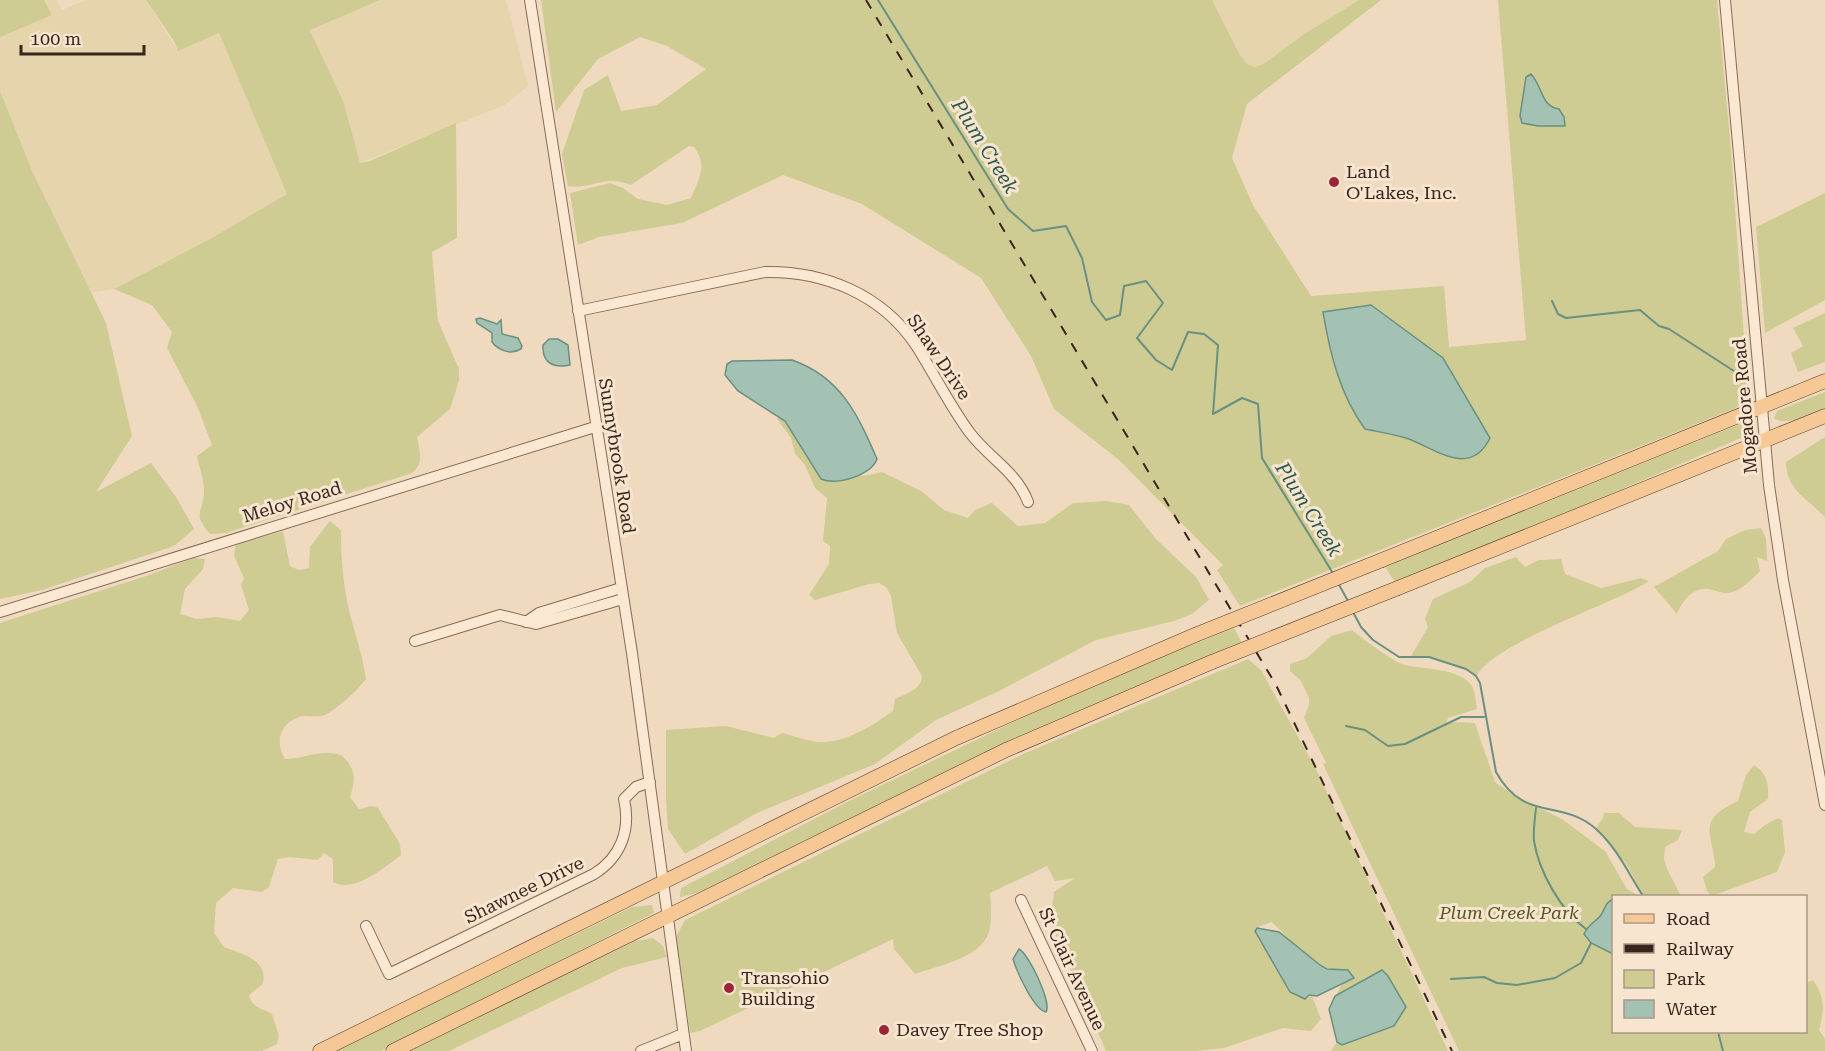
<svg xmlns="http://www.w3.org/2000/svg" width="1825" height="1051" font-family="'Roboto Serif',serif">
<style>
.farmland{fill:#e6d4ac}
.green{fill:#cecc93}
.water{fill:#a3c2b4;stroke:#699080;stroke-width:1.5}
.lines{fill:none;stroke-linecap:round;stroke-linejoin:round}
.stream{stroke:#699080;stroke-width:2}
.minor-casing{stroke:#896a57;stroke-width:12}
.major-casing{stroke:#57392b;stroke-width:15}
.minor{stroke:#fae8d3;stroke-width:10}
.major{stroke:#f5c895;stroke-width:14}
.rail{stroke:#38251c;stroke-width:2;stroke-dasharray:10 10;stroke-linecap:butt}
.major-bridge-casing{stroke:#57392b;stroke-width:15;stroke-linecap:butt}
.major-bridge{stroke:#f5c895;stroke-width:14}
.poi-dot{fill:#9b2437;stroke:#f7e5cf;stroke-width:2}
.labels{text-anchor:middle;stroke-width:6;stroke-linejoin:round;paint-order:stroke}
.poi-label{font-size:18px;fill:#38251c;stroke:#f7e5cf;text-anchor:start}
.street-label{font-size:18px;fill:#38251c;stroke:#f7e5cf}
.park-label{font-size:18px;font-style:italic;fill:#515622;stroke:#f7e5cf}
.water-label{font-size:20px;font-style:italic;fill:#2a594f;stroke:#f7e5cf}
</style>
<rect width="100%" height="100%" fill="#f0dabf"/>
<path class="farmland" d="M44,0H57L62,10L86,0H146L178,51L219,33L287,194L210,239L114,289L90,293L33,173L0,91V37L51,15Z
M380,0H506L528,86L505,105L360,163L344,103L310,29Z
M1212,0H1359L1304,34L1265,63L1255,67L1247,64L1240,55Z"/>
<path class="green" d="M0,0H44L52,15L0,37Z
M146,0H380L310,30L344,103L360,163L370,161L456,123L457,238L432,252L438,321L459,369V381L450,409L417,437C419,451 425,463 412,473L226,533L210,534C191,513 204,513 204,490C204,479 199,467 197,456L212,445L197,406L167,348L172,332L152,305L114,289L210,239L287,194L219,33L178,51L174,41Z
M541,0H1212L1240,55L1247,64L1255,67L1265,63L1304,34L1359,0H1381L1247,104L1232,158L1253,205L1311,296L1444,286L1449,347L1526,340L1498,0H1717L1731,150L1748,396L1736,408L1240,606L1217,570L1223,565L1119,460L1054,409L1031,356L981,278L862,204L783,175L682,223L599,237L578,245L570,193L610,183L623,188L638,199L667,205L691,198C699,178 708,166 694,147L689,146L631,185C604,174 595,189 568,186L562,154L584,90L608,75L621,111L657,105L706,69L667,46L640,37L598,59L556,112Z
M0,91L33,173L106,323L132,436L96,492L151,463L176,497L194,529L174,546L42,590L0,599Z
M1825,193V300L1765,333L1756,227Z
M1825,313V362L1798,372L1791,353L1803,346L1793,328Z
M1825,392V409C1811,414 1788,427 1774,418L1777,411Z
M779,416L792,431L807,458L841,480C857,475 868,476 882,472L921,491L944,510L968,518L975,510L992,503L1018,526L1045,523L1073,503L1107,501L1129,505L1156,539L1196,577L1209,600L1192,614L1174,621L1096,640L999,691L936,720L875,764L757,813L685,854L668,829L666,800V730L726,726L774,738L782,733C794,736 807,741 819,742C846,743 872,726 893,711L895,699C906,694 922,689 922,676L897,633L891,596L886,587L879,583L869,584L815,600L809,595L829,564L830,546L823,541L827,498L815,488L805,465L795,454L791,438L777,419Z
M1740,424L1749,427L1746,436L1573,510L1395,582L1385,567Z
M1825,437V517C1809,500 1786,490 1786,462Z
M330,521L341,530C341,558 343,583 349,610C355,635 362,652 366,679C357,691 340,706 327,714C318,719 307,714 299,717C279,724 275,743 285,759C305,759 320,749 341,755C356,768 356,778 350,797L359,809L372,806L378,808L400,844L401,855C385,867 354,894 333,882V859L324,853L318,860L290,857L278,859L269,887L262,892L233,888L216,903L214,933L224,947C242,954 268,959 263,984L249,995C252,1008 262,1008 272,1014L279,1036L277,1044L262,1051H0V623L149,575L193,558L205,559L203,569L185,589L180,614L197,619L218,617L240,621L249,610L241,585L244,578L234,556L236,543L283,531L290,566L299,570L309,568L310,547Z
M1761,528L1766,538L1767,561L1757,557L1760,571C1752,579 1741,591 1729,593C1722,594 1716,590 1709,589C1693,587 1682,601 1677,614L1654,587L1718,551L1726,539L1745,530Z
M1516,557L1525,567L1539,560L1561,559L1565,574L1601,588L1641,578L1649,581C1610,606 1499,640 1476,676C1458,664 1431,653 1410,658L1428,627L1425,619L1433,599L1470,582L1485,568Z
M1234,628L1242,643L710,890L680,897L681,888L855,798L1082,689Z
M1352,630C1360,637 1393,661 1402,664C1421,670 1460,667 1472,686C1475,692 1476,702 1477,709L1448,718L1446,724L1455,722L1475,723L1495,782L1516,797L1562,819L1605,851L1627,889L1639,896H1614V1032H1806V983L1813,980C1825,998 1825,1008 1819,1030L1825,1039V1051H1459L1323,764L1326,763L1304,718L1309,705V698L1301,681L1290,671V664L1307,658L1331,636Z
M1248,659L1261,670L1317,771L1448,1051H1331L1337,1042L1329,1009L1345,978L1305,955L1272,922L1255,928L1276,959L1290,991L1305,999L1312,996L1321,1019L1311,1031L1283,1028L1224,1048L1196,1051H1106L1050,922L1054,892L1075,878L1055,881L1047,866L990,893C991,905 992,921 989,932C981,958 937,966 915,974L894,949L893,939L700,1031L690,1033L676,937L685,920L1023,754Z
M1754,765C1767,773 1769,784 1768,799L1750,812L1744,832L1754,834L1765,825L1778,818L1782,820L1785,852L1777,872L1712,896L1707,891L1703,877L1715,867C1714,834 1694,821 1738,801L1746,775Z
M1604,813H1619L1635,827L1682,830L1678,840L1665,847L1664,859L1667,869L1681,896H1643L1627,865L1596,828L1603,818Z
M652,905L654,913L381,1051H334L632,907Z
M653,938L663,946L667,957L622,968L449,1051H408L635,941Z"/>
<path class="water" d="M1531,74C1542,85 1541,107 1559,109L1564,117L1565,126H1538L1522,123L1520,116L1526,77Z
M1371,305L1443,358L1490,438C1470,479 1435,448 1406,438C1393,434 1379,432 1365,429C1340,395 1330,354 1323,312Z
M480,318L497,324L501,320L502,334L518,338L522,346L521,349C511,355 499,351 492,342V333L477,323L476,319Z
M549,339H558L568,345L570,365C554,368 542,364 543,345Z
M792,360C841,377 858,415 877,459C871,475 837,486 821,479L785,421L738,391L725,375L727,364L732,361Z
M1613,899L1614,953H1611L1591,943L1584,934C1589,923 1596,922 1601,915C1606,907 1605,903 1613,899Z
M1257,928L1279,932L1320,965L1327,969L1348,970L1354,978L1317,996L1309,995L1305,999L1290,992L1255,931Z
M1019,949C1029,954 1052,1003 1046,1012C1034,1010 1017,972 1013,959Z
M1382,970L1388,976L1406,1007L1394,1026L1342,1045L1337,1042L1329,1009L1335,996Z"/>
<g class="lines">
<path class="stream" d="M878,0L1008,209L1033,231L1066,226L1082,258L1092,302L1106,320L1120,315L1124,286L1146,281L1163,303L1137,338L1156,360L1172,370L1188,332L1204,334L1218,345L1213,414L1242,398L1258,404L1262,458L1334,575
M1552,301L1558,314L1566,318L1640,310L1659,326L1669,329L1737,373
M1338,583L1348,601
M1353,612L1361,627L1373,640L1399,657H1429L1466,669L1476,676L1480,683L1496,772C1524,823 1561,798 1596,829C1618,849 1628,873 1643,896
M1346,726L1365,730L1388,746L1405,744L1461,717H1484
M1536,808C1535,818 1533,830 1534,841C1539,872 1561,911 1586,929
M1451,979L1484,977L1497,983L1517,985L1555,978L1581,963L1591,943
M1718,1032L1723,1051"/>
<g class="minor-casing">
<path id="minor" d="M530,0L632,653L686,1051
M1725,0L1769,485L1783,580L1825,805
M578,311L765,272C824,271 881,294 915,344C934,373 949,405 970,433C989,458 1017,472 1028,502
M0,612L595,427
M526,622L539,613L621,588
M415,641L500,615L536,624L623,599
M1021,900L1092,1051
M366,926L389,974L594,874C621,857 631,830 624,799L636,787L650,782
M641,1051L683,1034"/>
</g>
<g class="major-casing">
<path id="major" d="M1382,560L1825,381
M1398,588L1825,416
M320,1051L956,738L1195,635
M393,1051L1006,750L1212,662"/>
</g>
<use href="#minor" class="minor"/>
<use href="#major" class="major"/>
<path class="rail" d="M866,0L1276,685L1452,1051"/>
<g class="major-bridge-casing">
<path id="major-bridge" d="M1195,635L1382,560
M1212,662L1398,588"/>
</g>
<use href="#major-bridge" class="major-bridge"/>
</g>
<g class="poi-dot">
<circle cx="1334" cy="182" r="6"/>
<circle cx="729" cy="988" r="6"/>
<circle cx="884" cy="1030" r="6"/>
</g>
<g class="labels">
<g class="poi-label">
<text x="1346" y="178">Land<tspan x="1346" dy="21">O'Lakes, Inc.</tspan></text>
<text x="741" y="984">Transohio<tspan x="741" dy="21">Building</tspan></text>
<text x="896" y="1036">Davey Tree Shop</text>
</g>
<g class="street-label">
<text transform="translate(939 357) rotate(56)" y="6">Shaw Drive</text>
<text transform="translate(1745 406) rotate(-95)" y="6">Mogadore Road</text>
<text transform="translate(617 456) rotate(81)" y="6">Sunnybrook Road</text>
<text transform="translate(292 502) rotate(-17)" y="6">Meloy Road</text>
<text transform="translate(524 890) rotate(-26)" y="6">Shawnee Drive</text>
<text transform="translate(1072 969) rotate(65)" y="6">St Clair Avenue</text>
</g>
<g class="park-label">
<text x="1509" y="919">Plum Creek Park</text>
</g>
<g class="water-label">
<text transform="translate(985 146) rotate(58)" y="7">Plum Creek</text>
<text transform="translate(1309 509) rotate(58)" y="7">Plum Creek</text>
</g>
</g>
<rect x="1612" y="895" width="195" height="138" fill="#f7e5cf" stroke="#ab9887" stroke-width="1.5"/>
<rect x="1624" y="914" width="30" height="9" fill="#f5c895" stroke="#ab9887" stroke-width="1.5"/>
<text x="1666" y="925" font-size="18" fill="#38251c">Road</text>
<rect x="1624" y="944" width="30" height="9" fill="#38251c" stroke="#ab9887" stroke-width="1.5"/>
<text x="1666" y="955" font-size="18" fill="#38251c">Railway</text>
<rect x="1624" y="970" width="30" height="18" fill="#cecc93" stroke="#ab9887" stroke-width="1.5"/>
<text x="1666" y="985" font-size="18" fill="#38251c">Park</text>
<rect x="1624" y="1000" width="30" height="18" fill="#a3c2b4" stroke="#ab9887" stroke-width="1.5"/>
<text x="1666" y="1015" font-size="18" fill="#38251c">Water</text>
<path d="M21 45v9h123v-9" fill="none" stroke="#38251c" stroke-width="3"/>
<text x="30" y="45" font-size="18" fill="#38251c" stroke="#f7e5cf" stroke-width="4.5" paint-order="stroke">100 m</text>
</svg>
